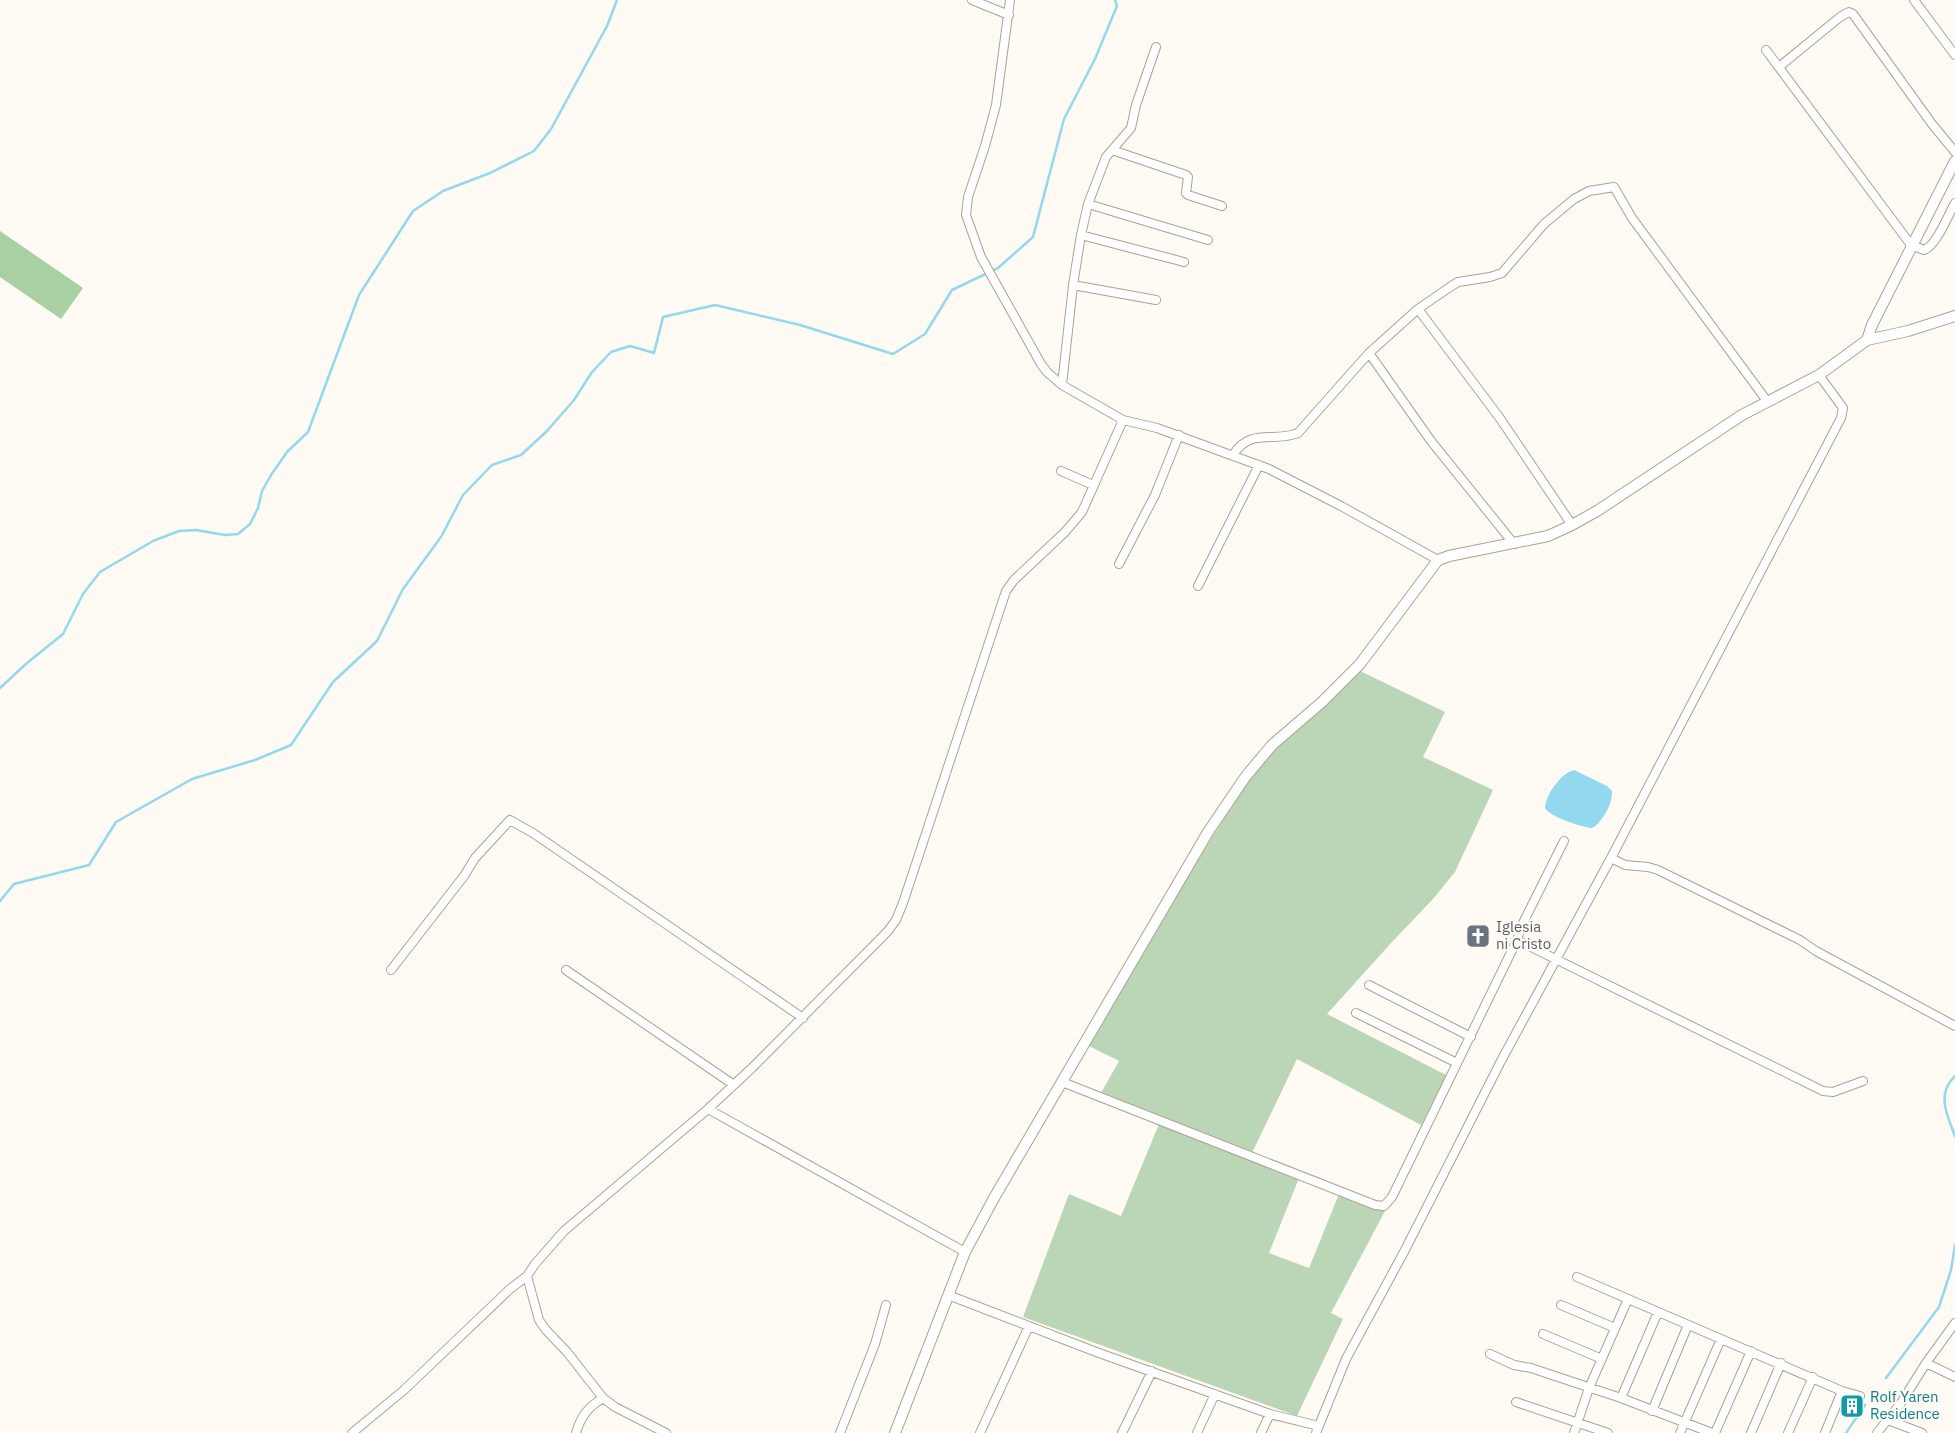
<svg xmlns="http://www.w3.org/2000/svg" width="1955" height="1433" font-family="'IBM Plex Sans',sans-serif">
<style>
.green{fill:#bbd6b6}
.forest{fill:#a8d0a2}
.water{fill:#92d8ef}
.lines{fill:none;stroke-linecap:round;stroke-linejoin:round}
.stream{stroke:#92d8ef;stroke-width:2.5}
.street-casing{stroke:#aca292;stroke-width:10}
.secondary-casing{stroke:#aca292;stroke-width:12}
.street{stroke:#fff;stroke-width:8}
.secondary{stroke:#fff;stroke-width:10}
.labels{text-anchor:middle;stroke-width:4.5;stroke-linejoin:round;paint-order:stroke}
.worship-label{font-size:15px;fill:#5b616d;stroke:#fffaf3;text-anchor:start}
.culture-label{font-size:15px;fill:#0d838f;stroke:#fffaf3;text-anchor:start}
</style>
<rect width="100%" height="100%" fill="#fffaf3"/>
<path class="green" d="M1360,671L1445,712L1423,757L1493,790L1455,872L1433,899L1392,942L1327,1014L1448,1076L1421,1125L1297,1059L1252,1153L1101,1093L1119,1061L1089,1046L1167,908L1251,776L1268,754L1337,694Z
M1159,1124L1299,1178L1269,1253L1309,1268L1339,1194L1385,1211L1331,1313L1343,1319L1297,1416L1023,1317L1069,1194L1121,1216Z"/>
<path class="forest" d="M0,231L83,288L61,319L0,277Z"/>
<path class="water" d="M1574,770L1607,786L1612,791C1613,803 1602,823 1592,828C1581,827 1550,817 1545,808C1546,794 1561,773 1574,770Z"/>
<g class="lines">
<path class="stream" d="M0,688L27,663L63,634L83,594L100,572L153,541L179,531L196,530L225,535L238,534L250,524L258,508L262,491L271,475L287,452L308,432L359,295L413,211L443,191L490,173L534,151L551,129L569,96L607,26L617,0
M0,901L14,884L89,865L116,822L192,779L255,760L291,745L333,682L377,641L403,589L441,537L463,495L492,465L521,455L547,431L574,400L592,372L611,352L630,346L654,353L663,317L715,305L800,325L893,354L925,334L952,290L998,268L1033,237L1064,119L1095,59L1117,6L1115,0
M1955,1076C1936,1094 1947,1115 1955,1136
M1886,1378L1939,1307L1951,1270L1955,1245
M1846,1433L1865,1405"/>
<g class="street-casing">
<path id="street" d="M972,0L1009,15
M1010,0L996,105L985,146L968,197L966,215L981,257L1041,364L1047,372L1062,385L1123,420L1157,428L1269,469L1341,506L1438,560
M1914,0L1955,55
M1766,50L1911,245L1924,250C1937,245 1948,215 1955,203
M1779,67L1840,17L1849,12L1853,14L1932,124L1955,152
M1112,150L1186,175L1188,177L1186,193L1188,195L1222,206
M1088,204L1208,240
M1081,235L1184,262
M1073,285L1156,300
M1418,309L1499,417L1572,525
M1369,353L1418,309L1450,287L1458,282L1490,277L1502,273L1544,224L1574,199L1589,191L1614,187L1632,218L1767,401
M1062,385L1073,285L1081,235L1088,204L1106,157L1131,128L1136,105L1156,47
M1233,455C1250,427 1274,443 1298,433L1369,353L1431,441L1514,544
M1061,471L1093,485
M1119,564L1155,495L1179,435
M1198,586L1259,465
M1611,858L1625,865L1648,867L1658,870L1800,940L1816,951L1955,1026
M1517,940L1521,927L1564,841
M391,970L464,876L475,858L510,820L533,833L803,1018
M566,970L734,1085
M1369,985L1471,1037
M1356,1013L1457,1063
M1062,1082L1375,1205L1384,1206L1392,1197L1517,940L1823,1091L1833,1092L1863,1081
M708,1109L965,1252
M527,1276L539,1320L546,1330L567,1352L603,1398L615,1407L666,1433
M1577,1277L1842,1391L1860,1396
M948,1295L1099,1353L1270,1414L1319,1426
M1561,1305L1615,1328
M1543,1334L1602,1359
M1490,1354L1514,1365L1531,1368L1621,1398L1712,1433
M1926,1363L1955,1377
M1621,1398L1658,1312
M1516,1402L1608,1433
M1652,1411L1688,1325
M1888,1420L1922,1433
M352,1433L404,1390L510,1289L527,1276L535,1264L564,1231L708,1109L754,1066L888,931L896,920L903,903L1006,591L1014,580L1065,532L1082,512L1123,420
M576,1433C581,1416 588,1407 603,1398
M840,1433L875,1344L886,1305
M980,1433L1029,1326
M1122,1433L1152,1371
M1197,1433L1215,1394
M1261,1433L1270,1414
M1316,1433L1346,1359L1405,1250L1501,1061L1611,858L1841,418L1843,408L1819,375
M1574,1433L1589,1388L1628,1299
M1680,1433L1721,1339
M1715,1433L1751,1351
M1751,1433L1781,1363
M1788,1433L1813,1377
M1825,1433L1842,1391
M1877,1433L1901,1403L1926,1363L1955,1323"/>
</g>
<g class="secondary-casing">
<path id="secondary" d="M1867,340L1872,325L1955,161
M895,1433L965,1252L994,1198L1208,832L1246,776L1272,745L1322,702L1360,664L1438,560L1449,556L1548,536L1572,525L1597,511L1742,415L1819,375L1867,340L1908,331L1955,316"/>
</g>
<use href="#street" class="street"/>
<use href="#secondary" class="secondary"/>
</g>
<defs>
<g id="church-square" transform="scale(1.25)"><rect x="-9" y="-9" width="18" height="18" rx="4" fill="#6b7280" stroke="#fffaf3"/><path d="M-1.2-6h2.4v3.5h3.3v2.4h-3.3V6h-2.4V-.1h-3.3v-2.4h3.3Z" fill="#fff"/></g>
<g id="building-square" transform="scale(1.25)"><rect x="-9" y="-9" width="18" height="18" rx="4" fill="#0f9aa8" stroke="#fffaf3"/><path d="M-4-6H4V6H1V3H-1V6H-4ZM-2.5-4.3h1.7v1.8h-1.7ZM.8-4.3h1.7v1.8H.8ZM-2.5-1h1.7V.8h-1.7ZM.8-1h1.7V.8H.8Z" fill="#fff"/></g>
</defs>
<g fill-rule="evenodd">
<use href="#church-square" x="1478" y="936"/>
<use href="#building-square" x="1852" y="1406"/>
</g>
<g class="labels">
<g class="worship-label">
<text x="1496" y="932">Iglesia<tspan x="1496" dy="17">ni Cristo</tspan></text>
</g>
<g class="culture-label">
<text x="1870" y="1402">Rolf Yaren<tspan x="1870" dy="17">Residence</tspan></text>
</g>
</g>
</svg>
